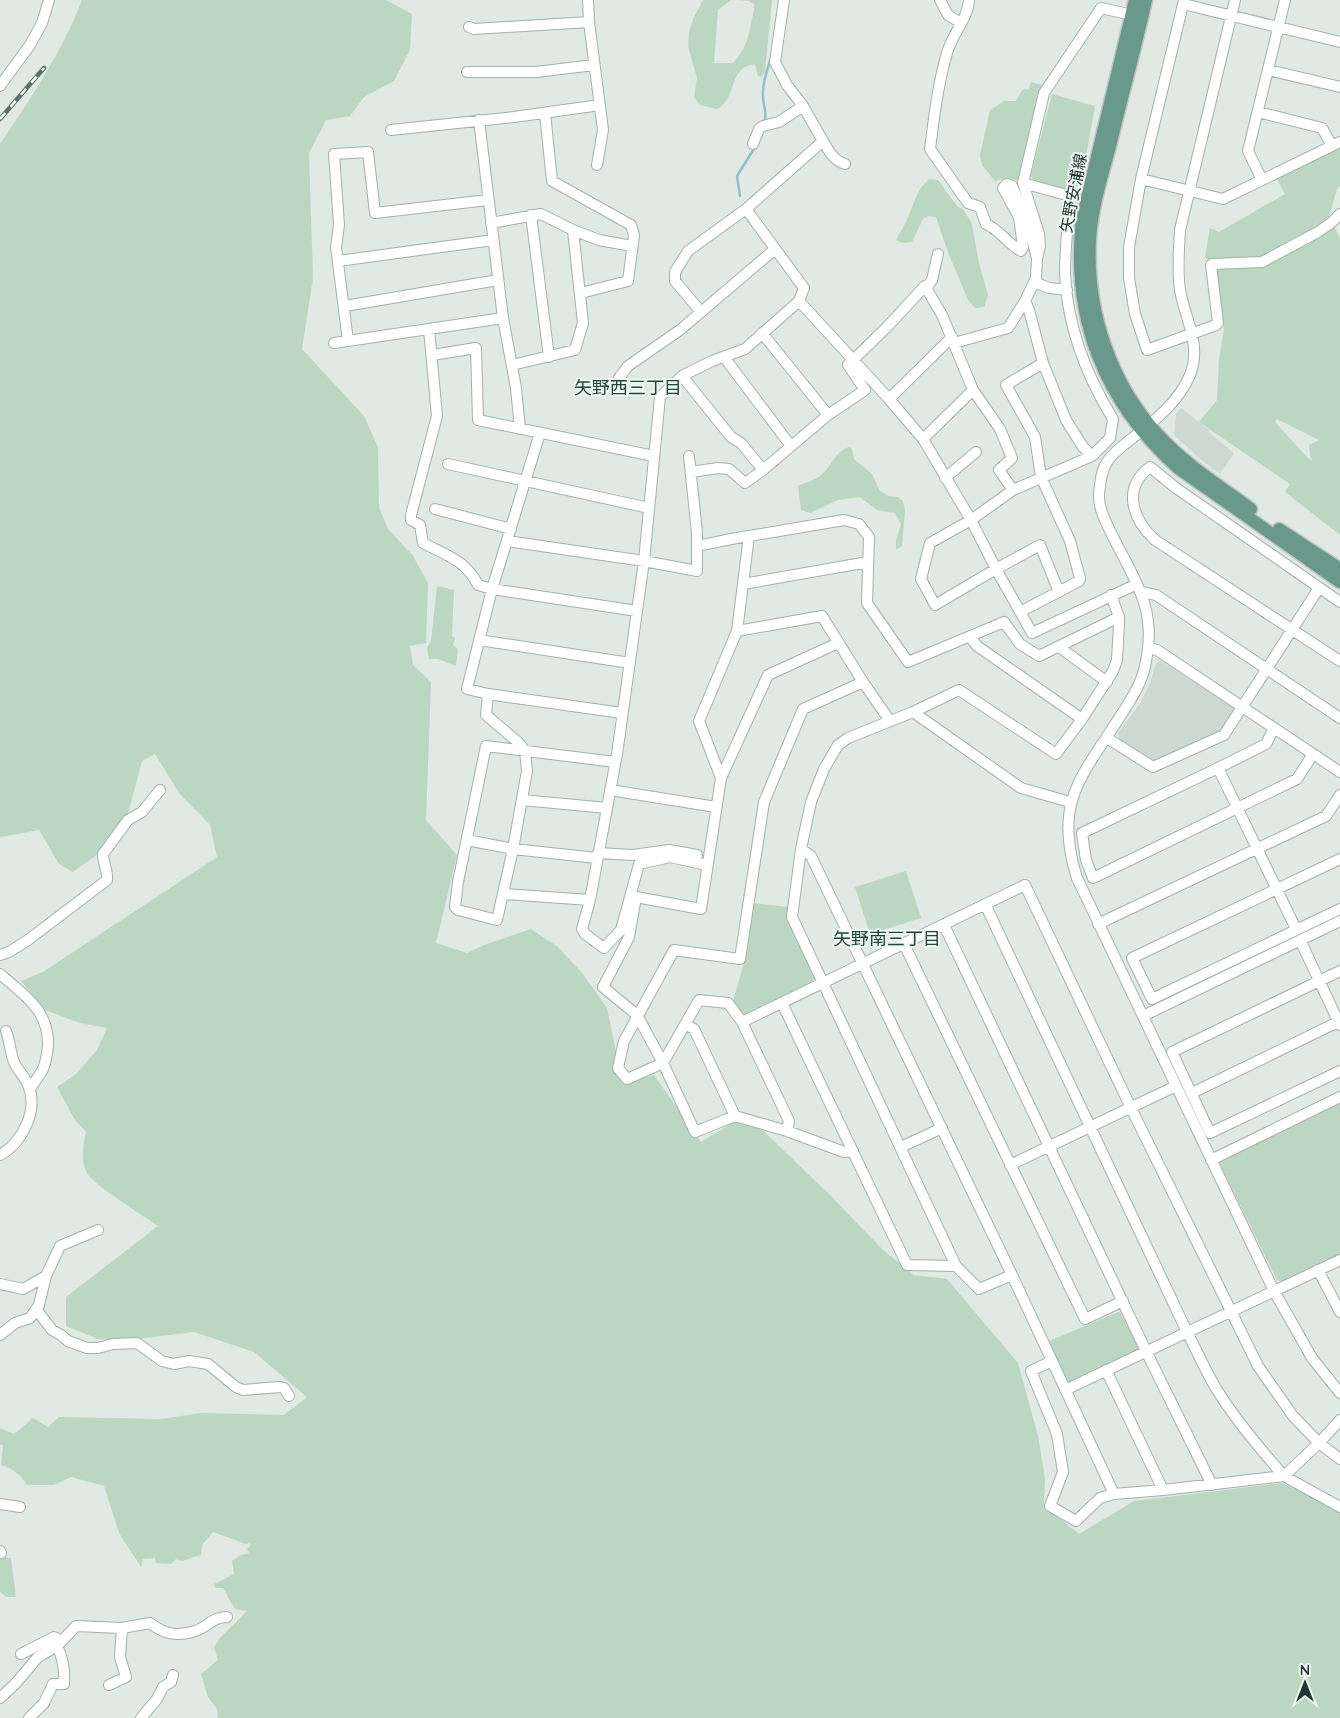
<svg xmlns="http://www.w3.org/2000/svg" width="1340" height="1718" font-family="Quicksand,'Noto Sans JP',sans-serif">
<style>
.built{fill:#ced8d3}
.green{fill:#bbd7c2;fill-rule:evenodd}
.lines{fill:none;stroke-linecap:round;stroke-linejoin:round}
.stream{stroke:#8ec1c7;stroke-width:2.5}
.minor-casing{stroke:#a4b0ab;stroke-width:12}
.major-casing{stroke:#bdc3c1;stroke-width:15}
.minor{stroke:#fff;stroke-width:10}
.major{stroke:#69998b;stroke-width:12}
.rail-casing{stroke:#5d726c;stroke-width:4.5}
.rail{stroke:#eff6f2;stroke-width:2.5;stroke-dasharray:8;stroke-linecap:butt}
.labels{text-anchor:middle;stroke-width:4;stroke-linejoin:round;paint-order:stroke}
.street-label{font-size:16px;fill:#233731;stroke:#eff6f2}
.neighbourhood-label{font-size:18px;fill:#21463c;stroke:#eff6f2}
</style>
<rect width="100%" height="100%" fill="#e0e9e4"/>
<path class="built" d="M1181,408L1209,430L1208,432L1234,453L1220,474L1198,457L1174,435L1176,414Z
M1161,661L1233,707L1234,713L1217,734L1152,762L1120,741L1118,733L1141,702L1150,683L1156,663Z"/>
<path class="green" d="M82,0H386L412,14L410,50L394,81L364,97L350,116L326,120L309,153L313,278L302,349L364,416L378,447L379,507L388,529L413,556L428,583L426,643L410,646L413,665L431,682L426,820L457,855L436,943L467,953L484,945L531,929L558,947L583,974L607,1008L623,1084L654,1075L701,1142L737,1120L757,1125L830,1195L882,1249L914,1275L947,1279L1018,1363L1038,1436L1045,1478L1044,1506L1079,1534L1134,1501L1283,1483L1340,1512V1718H218L217,1709L208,1697L201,1674L218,1660L214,1647L219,1639L247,1611L235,1609L223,1588H215L214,1584L234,1574L232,1561L241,1555L249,1553L247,1549L251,1545L249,1543L246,1544L213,1532L202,1545L201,1555C192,1556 184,1564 176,1559L171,1564L156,1563L155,1558L143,1559L141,1567L119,1533L104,1486L71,1477L54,1485H27C20,1474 14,1469 1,1465L3,1445L0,1444V1428L14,1434L33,1418L48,1427L59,1417L161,1419L201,1413L284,1415L307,1397L254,1352L194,1332L138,1339H98L66,1326V1297L158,1226C144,1216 93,1185 87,1173C80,1159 83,1146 86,1132L75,1120L57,1087L76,1074L97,1050L107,1028L80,1023L45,1010L21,981L43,972L217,857L210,825L180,794L155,754L142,761L125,825L98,854L73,872L59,864L39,830L0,837V144C31,98 62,52 82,0Z
M703,0H731L718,10L714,63H733C748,48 750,29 754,9V4L749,1L738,0H772L765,71L761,77L758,76L755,64C727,67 738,99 717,109L700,105L694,97L697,78L688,46L689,32L693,19Z
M1031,82L1044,86L1019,181L1008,178L997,180L996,182L982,165L980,155L990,110L1004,101H1016L1022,90L1029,89Z
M1052,94L1095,106L1086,157L1075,193L1033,180L1031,175Z
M1340,148V186L1337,189L1328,220L1309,234L1258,259L1208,260L1205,257L1210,228L1219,232L1285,194L1277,179Z
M929,179L938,180L957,206L963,209L972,224L979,263L988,295L984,307L975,308L968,300L949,255L936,217L929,216L923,219L912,242L903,243L896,240C899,234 903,228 906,222C913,207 916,190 929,179Z
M1334,226L1340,238V535L1285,492L1290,484L1199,422L1217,400L1219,359L1224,329L1214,269L1216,266L1260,264ZM1277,419L1319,440L1309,445L1310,456L1313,461L1307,457L1275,422Z
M849,447L852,449L854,459L872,474L880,491L889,496L898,497L903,501L905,511L902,546L896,550V540L901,524L895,513L877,510L860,497L838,500L810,513L801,510L798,486C805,483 814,480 820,476C832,467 834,452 849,447Z
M437,586L454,590L452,636L455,638L453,645L458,649L456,666L438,659H429L427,648L431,641Z
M906,871L921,918L870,934L855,887Z
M753,903L789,907L788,918L815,978L814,983L746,1015L740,1013L733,1001L743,966Z
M1340,1103V1254L1283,1282L1277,1280L1220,1164L1224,1157Z
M1118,1312L1121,1313L1139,1346L1137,1351L1070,1382L1065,1380L1047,1342Z
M0,1556L11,1558L16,1597H6L0,1592Z"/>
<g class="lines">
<path class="stream" d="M764,123C768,112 763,107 763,96C762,83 767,72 770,60
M740,196L737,176L755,147"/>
<g class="minor-casing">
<path id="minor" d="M588,0L589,22L603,130L597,165
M940,0L948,15L961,23
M969,0C968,19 952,34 947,53C938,84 934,117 930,149L968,203L980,207L986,224C1000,230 1008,244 1021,251L1023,247L1019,217L1003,188L1007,184L1012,186L1028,223L1037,258
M1184,0L1141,179L1129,247V278L1135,314L1147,350L1216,325L1218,323L1211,265L1212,264L1262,262L1318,232L1331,223L1340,214
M1235,0L1180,230C1179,250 1177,270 1180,290C1185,319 1202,345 1190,375C1179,401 1157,419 1135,436C1125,444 1114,451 1107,462C1101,471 1100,484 1099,494C1098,509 1107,524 1113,537C1135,580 1157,610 1146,661C1143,681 1133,696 1123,712C1084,774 1052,800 1077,878L1274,1291L1312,1358L1340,1393
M1183,4L1340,42
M469,27L474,29L589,22
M1268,70L1340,87
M467,72H536L594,65
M0,86L30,45L42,23L49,0
M1258,112L1322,128L1332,146
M545,113L552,181L631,225L634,235L628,281L581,293
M479,120L503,318L516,388L520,429
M391,130L514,117L600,105
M823,141C828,150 834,161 845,164
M753,144L759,129L763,126L779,122L803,106
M1141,179L1223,199L1340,142
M1262,180L1248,151L1285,0
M1023,183L1070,196C1068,222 1065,248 1065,273C1067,326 1086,375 1113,419L1110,438L1092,456
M531,215L549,357
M491,223L541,214L573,230L599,240L632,246
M338,261L493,240
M1034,282L1049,288L1067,290
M926,288L932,280L938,254
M799,301L889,399L923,439L971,520L996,569L1032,633L1137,584
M1025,301L1029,310L1043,363L1066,420L1083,447L1092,456L1013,490L971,520L930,543L921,579L935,605L996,569L1040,545L1059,592
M345,306L498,280
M701,312L675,281V272L688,251L746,209L823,141L803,106L787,85L775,62L784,0
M429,329L437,416L411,515V520L420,525L423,543C448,556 465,560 478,585L492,589L637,611
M762,333L828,415
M348,341L336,247L339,225L334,154L368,152L375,213L488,200
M334,343L503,318
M954,343L1008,328L1025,301L1036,278L1037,258L1040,246L1039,234L1023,183L1044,93L1101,8L1137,16
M432,355L476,348L478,420L654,456
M724,357L791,446
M512,365L575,350L583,323L573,230
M682,376L731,437L741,443L763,470
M617,387L619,378L628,366L680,330L775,249
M889,399L952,337
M540,433L492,589L467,689L488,694L622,713
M923,439L973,390
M448,464L649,508
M691,472L718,468L729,469L745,483L763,470L828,415L865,390L848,365L888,326L925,286L942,315L973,390L1000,429L1012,458L999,470L1013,490
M945,478L976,452
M435,509L511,529
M507,541L644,561L697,571V533L689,456
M697,546C715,543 732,538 749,536
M743,584L868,562
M1141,592L1156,595L1340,718
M1340,602L1176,488L1150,467C1122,488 1132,519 1155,540L1340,661
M1020,612L1079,581L1080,578L1070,541L1041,477L1035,437L1006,385L1043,363
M737,631L822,616L863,682L890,721
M970,637L977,646L1082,719
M479,640L630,663
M1059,647L1107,682
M1148,648L1157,650L1340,772
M488,694L486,715L519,743L525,751L527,771L513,849L497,920L458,910L455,907L458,882L486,746L615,762
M913,712L959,690L1056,754L1082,719L1113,671L1117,660L1119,625V617L1111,595
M1274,728L1266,744L1218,768L1082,833L1086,860L1093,878L1297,779L1313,754
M1107,738L1153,767L1224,735L1319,588
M1218,768L1296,929
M721,778L699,721L737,631L749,536L844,520L859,524L869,537L867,603L908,662L1004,622L1020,644L1039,656L1119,617
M610,790L716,807
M522,800L607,808
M467,840L513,849L597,858
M801,849L811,856L1012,1275L1114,1494
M598,853L633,855L669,850L697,855
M1340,859L1132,958L1152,999L1340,909
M707,865L670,857L639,864L621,930L604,948L585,934L582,929L590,900L617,754L644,561L660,397L682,376L712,361L745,349L799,301L804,288L746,209
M503,894L590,900
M985,904L1187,1332C1197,1351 1206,1372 1217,1390C1237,1422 1260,1449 1284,1476L1319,1443L1340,1420
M1098,924L1326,816L1340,795
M944,925L1146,1351L1212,1485
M1300,940L1340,1025
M904,944L1085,1319L1123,1301
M0,955L9,952L28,940L107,880C108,871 103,863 103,854L128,820L142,812L160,790
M1340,971L1172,1052L1210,1133L1340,1071
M0,974C25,996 49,1010 48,1046C47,1055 46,1062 43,1069C39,1076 34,1083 30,1089
M782,1003L907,1265L956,1266L979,1289L1012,1275
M1143,1016L1340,921
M742,1022L1025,885L1131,1108L1258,1366L1293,1416L1319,1443L1340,1459
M685,1024L694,1029L735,1116L787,1131L844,1152L853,1151
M1192,1093L1340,1021
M735,1116L695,1132L663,1063L637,1015L603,987L629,937L636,897L701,909L721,778L768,675L838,643
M787,1131L789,1121L742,1022L728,1003L699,1000L663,1063L627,1079L618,1068L624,1041L674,950L740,959L764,802L803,709L863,682
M901,1147L942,1128
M0,1155C22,1143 39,1110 28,1085C25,1076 17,1070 14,1062C10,1052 10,1041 6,1031
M1211,1160L1340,1097
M1010,1165L1176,1086
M956,1266L792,917L801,849L811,802L824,769L838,745L848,738L913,712L1021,788L1070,802
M1318,1270L1340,1312
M0,1284L23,1289L46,1276
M36,1309L52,1330L61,1335L68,1341L87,1348H98L113,1344L137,1343L162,1361L174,1364L189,1361L208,1364L236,1387L243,1390L280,1387L284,1388L289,1396
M0,1335L15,1323L30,1318L39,1305L46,1276L60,1246L98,1230
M1052,1361L1031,1371L1057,1434L1063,1472L1050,1506L1076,1521L1100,1498L1114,1494L1163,1490L1284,1476L1340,1507
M1106,1370L1163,1490
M1065,1390L1340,1260
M0,1504L20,1507
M0,1551L1,1553
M21,1654L54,1637L62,1641
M109,1685L126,1677L120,1657L122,1628
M0,1698L16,1683L38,1657L57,1646L76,1626L122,1628L150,1623C164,1634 177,1637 195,1631C208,1627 212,1617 227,1617
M29,1718L44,1703L53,1684H64C65,1670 63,1658 57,1646
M141,1718L157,1699L163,1687L171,1682L173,1675"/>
</g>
<g class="major-casing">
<path id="major" d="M1135,0L1082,219C1071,318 1104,402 1178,468L1340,582
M1146,0C1135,50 1121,100 1109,150C1101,179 1092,208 1090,239C1086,312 1111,386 1162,439C1188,466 1221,487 1251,509
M1279,529L1340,569"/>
</g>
<use href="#minor" class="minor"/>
<use href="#major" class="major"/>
<g class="rail-casing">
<path id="rail" d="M0,119L44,68"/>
</g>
<use href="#rail" class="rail"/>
</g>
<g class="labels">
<g class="street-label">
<text transform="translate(1073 193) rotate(-79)" y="6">矢野安浦線</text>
</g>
<g class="neighbourhood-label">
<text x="628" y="394">矢野西三丁目</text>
<text x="887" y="945">矢野南三丁目</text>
</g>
</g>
<g transform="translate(1305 1683)" stroke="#eff6f2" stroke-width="4" paint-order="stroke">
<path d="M0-4L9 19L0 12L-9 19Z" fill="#233731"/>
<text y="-8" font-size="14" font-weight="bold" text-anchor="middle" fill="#233731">N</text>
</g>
</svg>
